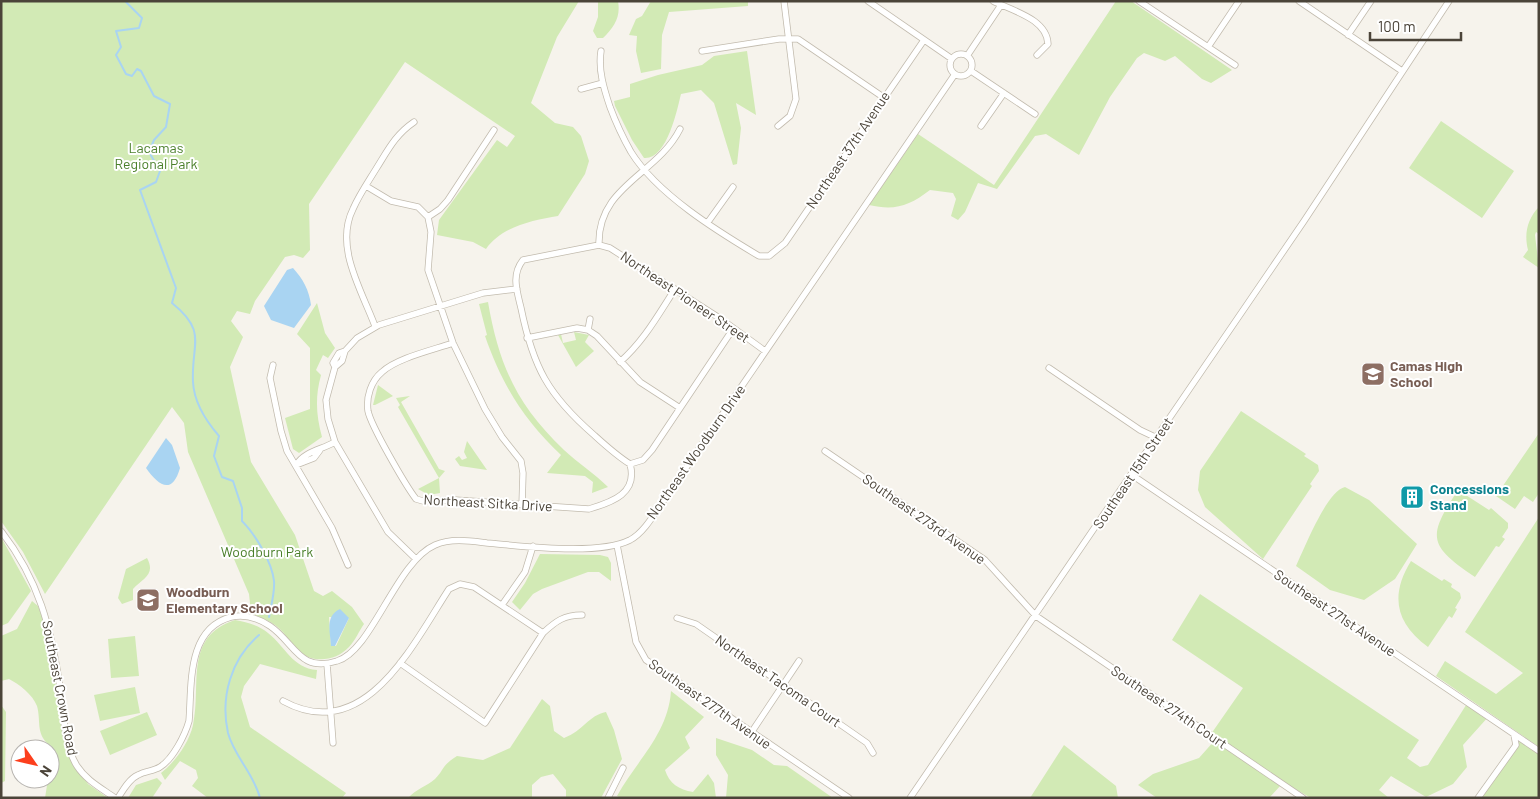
<svg xmlns="http://www.w3.org/2000/svg" width="1540" height="799" font-family="Barlow,sans-serif">
<style>
.green{fill:#d2eab5;fill-rule:evenodd}
.water{fill:#a9d4f2}
.lines{fill:none;stroke-linecap:round;stroke-linejoin:round}
.stream{stroke:#a9d4f2;stroke-width:2}
.minor-casing{stroke:#c2bbae;stroke-width:7}
.minor{stroke:#fff;stroke-width:5.5}
.labels{text-anchor:middle;stroke-width:4;stroke-linejoin:round;paint-order:stroke}
.park-label{font-size:14px;fill:#4a7f2a;stroke:#fff}
.street-label{font-size:14px;fill:#4b4439;stroke:#fff}
.education-label{font-size:14px;font-weight:bold;fill:#785e54;stroke:#fff;text-anchor:start}
.culture-label{font-size:14px;font-weight:bold;fill:#0d838f;stroke:#fff;text-anchor:start}
</style>
<rect width="100%" height="100%" fill="#f6f3ec"/>
<path class="green" d="M1,1H579L557,37L531,103L555,123L573,127L581,136L589,161L585,174L558,216C533,220 501,227 486,249L473,242L437,235L439,220L497,140L507,147L515,136L405,62L309,204L310,250L303,258L294,255L285,257L255,301L250,314L237,311L231,321L243,337L230,367L251,462L295,535L314,591L323,596L332,591L352,607L364,624C359,631 355,641 349,647C335,662 311,664 296,649C289,641 284,631 275,625C268,620 259,617 251,613L249,594L188,452L184,423L172,407L45,594L23,552L1,521ZM329,617L349,618L336,646H331Z
M596,1H618C621,17 614,27 603,38H597L593,31L598,17V2Z
M651,1H748V6L669,12L662,35L661,69L641,73L636,51L637,36L629,35L636,19L642,16Z
M1116,1H1131L1232,70L1211,83L1202,79L1175,56L1165,61L1144,53L1137,58L1110,97L1079,155L1046,134L1035,136L997,189L978,183L965,212L958,220L951,216L956,199L953,193L930,190C909,206 895,211 869,205L918,134L994,185Z
M747,51L756,115L736,103L741,128L737,164L733,165L714,103L701,90L681,94C677,110 667,160 644,158L632,140L615,106L614,101L630,97V84L658,75L702,65L714,56Z
M1441,121L1514,171L1482,218L1409,168Z
M1539,207V234L1536,232L1535,235L1539,268L1523,257L1528,250C1524,234 1527,219 1539,207Z
M488,302C499,366 517,405 564,450C578,463 595,474 608,487L592,493L593,482L585,476L547,473L561,455C524,420 502,385 485,336L487,335L479,304Z
M317,303L325,333L335,348L328,358L323,355L316,370L321,375C315,397 316,415 322,437L299,453L293,449L285,418L310,409V348L297,334Z
M574,332L589,335L585,342L594,351L576,367L558,335L561,334L563,343L576,340Z
M378,385L393,396L375,405H373Z
M410,396L401,402L439,469L445,471L439,478L398,407L400,405L396,398Z
M1241,411L1306,454L1304,456L1318,465L1319,471L1310,484L1312,486L1263,559L1205,507L1198,490L1200,471Z
M1539,433V493L1533,502L1524,496L1515,509L1496,496Z
M467,441L487,470L460,466L455,459L459,456L462,460L467,458L464,452Z
M439,478L440,493L429,495L418,489Z
M1345,487L1369,500L1417,544L1395,579L1364,600L1330,590L1296,566C1306,545 1327,491 1345,487Z
M1458,490L1489,510L1491,508L1508,523V528L1502,537L1505,539L1499,547L1496,546L1475,577C1428,545 1427,537 1458,490Z
M1539,517V747L1436,676L1445,661L1496,694L1523,673L1465,632Z
M1,537L31,591L8,623L1,626Z
M540,554L600,555L608,557L611,563V581L599,572H588L542,589L533,594L520,610L512,602L525,583Z
M147,558C156,575 143,578 133,589V600L122,604L118,598L126,569Z
M1411,561L1442,581L1444,579L1452,584L1451,587L1460,593L1461,598L1455,608L1457,609L1452,618L1449,616L1428,647C1395,623 1390,595 1411,561Z
M1200,594L1419,740L1407,758L1420,767L1428,765L1468,702L1489,716L1463,745L1467,767L1453,784L1426,797L1391,776L1379,790L1389,798H1311L1283,782L1211,734L1243,688L1172,640Z
M32,601L38,606L46,626L70,756L88,784L108,798H45L48,779H50V749H47V743C36,732 41,720 37,706C33,695 19,684 9,679L1,681V636L17,629Z
M235,620C246,622 259,625 268,633C286,647 292,668 317,670L316,679L260,664L244,686L241,697L250,727L346,793L342,798H208L192,786L198,778L196,770L180,761L165,780L161,773C175,762 189,743 193,725C202,684 183,637 235,620Z
M135,636L139,676L111,678L108,639Z
M135,687L140,713L100,721L94,695Z
M671,691L704,717L685,737L690,748L665,770C669,783 679,790 693,792L708,774L714,783L716,798H621L617,796C637,760 668,734 671,691Z
M542,699L550,706L554,731L564,738C583,731 589,715 606,712L614,730L622,759L601,798H566V790L553,774L541,777L532,785V798H408C416,789 427,786 435,779C444,770 442,765 457,756L483,760L510,748Z
M1,705L6,712L5,781L1,783Z
M147,712L157,735L110,755L100,731Z
M716,738L752,750L774,765L787,766L833,798H726L728,775L716,755Z
M1520,738L1539,751V798H1482Z
M1215,740L1281,785L1269,798H1157L1138,785L1153,774L1199,758Z
M1064,745L1116,786L1118,798H1030Z
M157,778L162,783L152,798H128L136,785Z"/>
<path class="water" d="M293,268C303,279 309,290 311,305L294,328L271,320L264,306L287,270Z
M166,438L172,445L180,468C172,496 158,485 146,468Z
M340,609L349,618L335,646H331C330,631 325,616 340,609Z"/>
<g class="lines">
<path class="stream" d="M125,1L142,18L139,28L116,31L121,47L116,55L126,74L132,76L137,69L141,71L154,96L170,104L166,127L154,140L149,152L160,171L156,182L140,190L176,288L172,303C208,332 191,343 193,382C194,403 206,421 219,436L214,456L222,477L233,481L242,508V521C255,534 272,562 274,581C275,592 271,606 269,617
M259,635C231,659 220,697 228,733C234,756 254,774 260,798"/>
<g class="minor-casing">
<path id="minor" d="M868,1L952,59
M993,1C1013,11 1047,19 1048,44L1037,55
M1139,1L1235,65
M1299,1L1402,71
M1348,35L1371,1
M1208,47L1239,1
M601,51C598,70 604,89 610,107C616,123 623,138 631,152C657,194 717,231 759,256H769L785,243L924,40
M702,51L779,39H798L883,97
M950 65a11 11 0 1 1 22 0a11 11 0 1 1-22 0Z
M967,56L1001,5
M971,71L1035,114
M581,89L603,83
M778,126L790,116L796,99L784,1
M981,126L1004,93
M366,186L391,201L418,207L428,217L431,232L428,270L453,343L485,409L502,437L521,461L523,473L522,505
M428,217L440,209L448,200L494,130
M708,222L733,187
M599,245C597,186 657,175 680,129
M375,326C362,291 334,247 353,209C359,195 368,182 376,169C388,150 395,135 414,122
M588,330L590,319
M527,338L577,328L588,330L597,336L640,382L680,408
M453,343C433,350 397,358 382,372C371,381 366,397 368,411C371,426 406,486 416,499L423,501L456,500L589,509C613,502 638,493 630,464
M620,362C644,341 658,315 675,289
M273,365L270,378L281,431L287,451L332,528L348,565
M335,367L342,361L345,351
M1049,368L1140,430L1157,438
M825,451L985,560L1036,616L1303,798
M630,464C617,456 605,445 594,435C548,395 533,367 521,308C517,291 511,275 523,260L599,245L610,248L721,319L765,351
M630,464L643,460L652,450L733,329
M296,465C305,451 321,450 335,442
M296,465L314,458L320,450
M1132,475L1539,751
M1,531C39,580 51,628 60,687C63,710 64,746 77,766C86,780 101,788 115,798
M617,545L636,642L646,660L849,798
M416,559L388,532L335,442L328,419L326,400L335,367L333,363L339,353L345,351L357,338L379,325L483,293L517,289
M502,605L525,572L533,546
M677,618L696,624L867,743L873,753
M400,663L485,723L543,633C556,621 564,615 582,615
M327,664L333,743
M283,701C365,746 413,644 449,589L460,584L474,587L543,633
M751,733L799,661
M118,798C123,790 129,779 138,775C145,771 154,771 160,767C173,759 185,735 189,721C192,686 186,629 231,617C244,614 258,618 270,626C295,643 299,673 337,661C372,651 396,562 435,545C452,538 470,541 487,543C523,546 598,556 630,540C645,532 656,511 666,497L955,74
M608,798L623,768
M910,798L1304,221L1449,1
M1478,798L1516,745L1514,735"/>
</g>
<use href="#minor" class="minor"/>
</g>
<defs>
<g id="school-square" transform="scale(1.25)"><rect x="-9" y="-9" width="18" height="18" rx="4" fill="#8d6e63" stroke="#fff"/><path d="M0-5L7-2L0 1L-7-2ZM-4 1L0 2.5L4 1V4Q0 6-4 4Z" fill="#fff"/></g>
<g id="building-square" transform="scale(1.25)"><rect x="-9" y="-9" width="18" height="18" rx="4" fill="#0f9aa8" stroke="#fff"/><path d="M-4-6H4V6H1V3H-1V6H-4ZM-2.5-4.3h1.7v1.8h-1.7ZM.8-4.3h1.7v1.8H.8ZM-2.5-1h1.7V.8h-1.7ZM.8-1h1.7V.8H.8Z" fill="#fff"/></g>
</defs>
<g fill-rule="evenodd">
<use href="#school-square" x="1373" y="374"/>
<use href="#building-square" x="1412" y="497"/>
<use href="#school-square" x="148" y="600"/>
</g>
<g class="labels">
<g class="park-label">
<text x="156" y="153">Lacamas<tspan x="156" dy="16">Regional Park</tspan></text>
<text x="267" y="557">Woodburn Park</text>
</g>
<g class="street-label">
<text transform="translate(848 150) rotate(-56)" y="5">Northeast 37th Avenue</text>
<text transform="translate(685 297) rotate(34)" y="5">Northeast Pioneer Street</text>
<text transform="translate(696 452) rotate(-55)" y="5">Northeast Woodburn Drive</text>
<text transform="translate(1133 473) rotate(-56)" y="5">Southeast 15th Street</text>
<text transform="translate(488 503) rotate(3)" y="5">Northeast Sitka Drive</text>
<text transform="translate(924 519) rotate(35)" y="5">Southeast 273rd Avenue</text>
<text transform="translate(1335 613) rotate(34)" y="5">Southeast 271st Avenue</text>
<text transform="translate(778 681) rotate(35)" y="5">Northeast Tacoma Court</text>
<text transform="translate(60 688) rotate(79)" y="5">Southeast Crown Road</text>
<text transform="translate(710 704) rotate(35)" y="5">Southeast 277th Avenue</text>
<text transform="translate(1169 707) rotate(34)" y="5">Southeast 274th Court</text>
</g>
<g class="education-label">
<text x="1390" y="371">Camas High<tspan x="1390" dy="16">School</tspan></text>
<text x="166" y="597">Woodburn<tspan x="166" dy="16">Elementary School</tspan></text>
</g>
<g class="culture-label">
<text x="1430" y="494">Concessions<tspan x="1430" dy="16">Stand</tspan></text>
</g>
</g>
<rect width="1540" height="799" fill="none" stroke="#4b4439" stroke-width="5"/>
<g transform="translate(35 764) rotate(124)"><circle r="24" fill="#ffffff" stroke="#b7b4b0"/>
<path d="M0-4L9 19L0 12L-9 19Z" fill="#fc3f1d"/>
<text y="-8" font-size="14" font-weight="bold" text-anchor="middle" fill="#4b4439">N</text>
</g>
<path d="M1370 32v8h91v-8" fill="none" stroke="#4b4439" stroke-width="2.5"/>
<text x="1378" y="32" font-size="15" fill="#4b4439" stroke="#ffffff" stroke-width="4" paint-order="stroke">100 m</text>
</svg>
